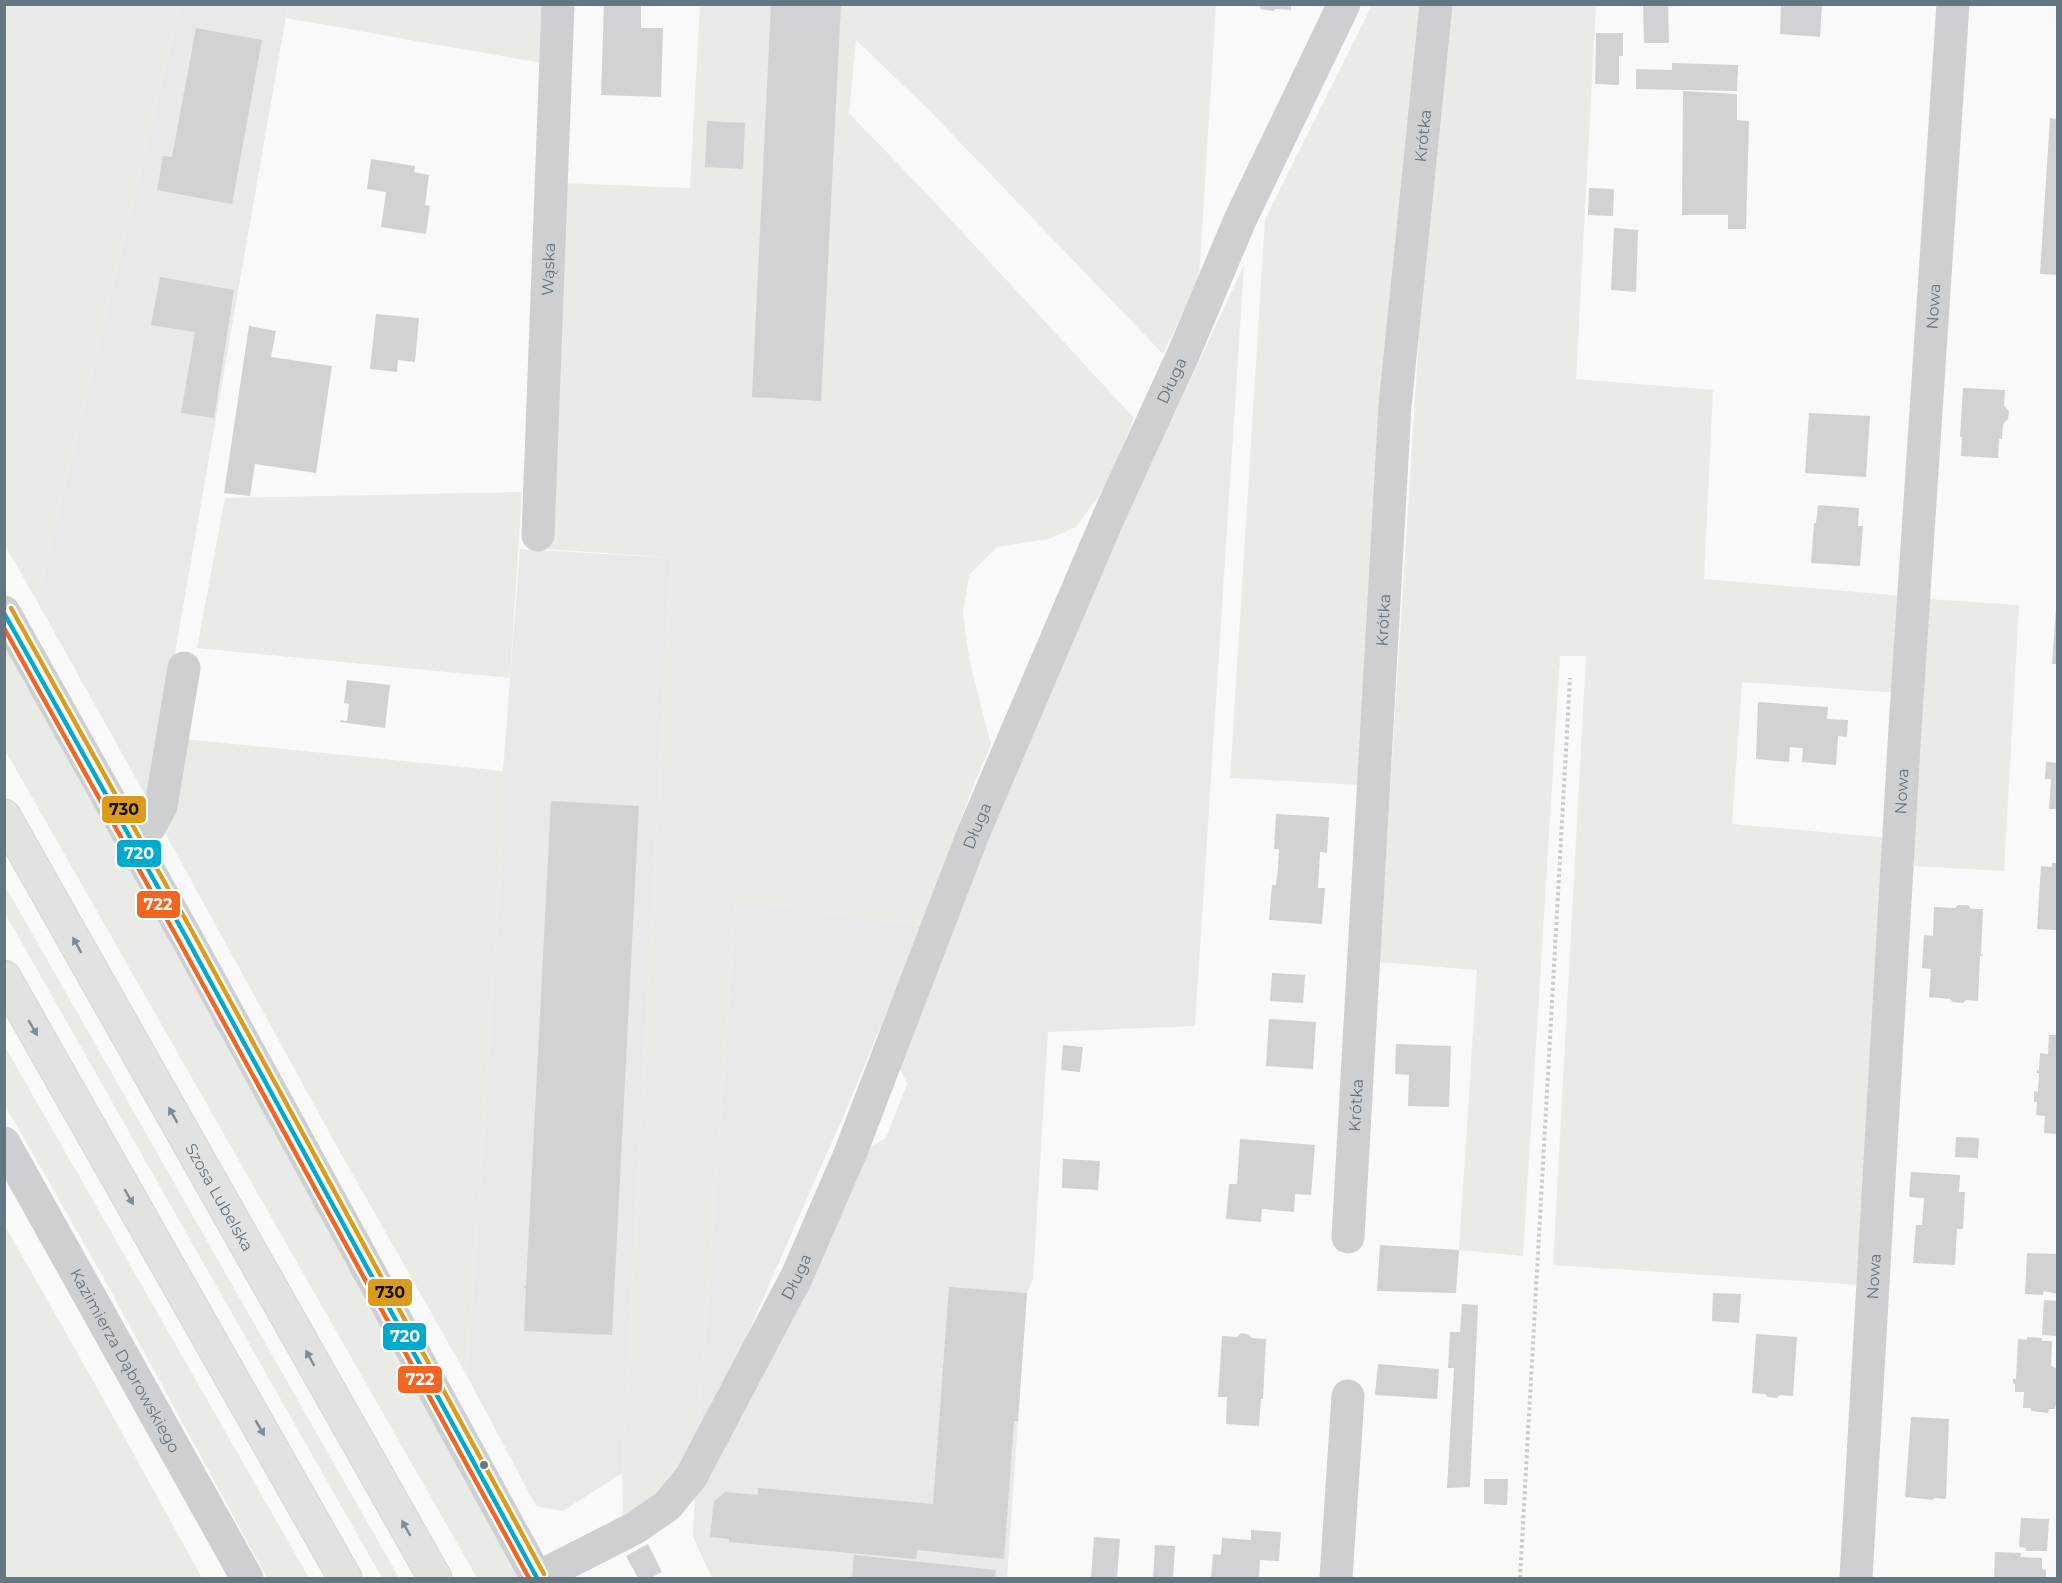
<svg xmlns="http://www.w3.org/2000/svg" width="2062" height="1583" font-family="Montserrat,sans-serif">
<style>
.built{fill:#e8e9e9}
.green{fill:#e8ebe6}
.building{fill:#d0d2d3}
.lines{fill:none;stroke-linecap:round;stroke-linejoin:round}
.highway-casing{stroke:#d5d6d6;stroke-width:35}
.path{stroke:#cbcccd;stroke-width:4;stroke-dasharray:3 3;stroke-linecap:butt}
.minor{stroke:#cecfd0;stroke-width:33}
.highway{stroke:#e1e2e2;stroke-width:33}
.bus-1-casing{stroke:#fff;stroke-width:9}
.bus-2-casing{stroke:#fff;stroke-width:9}
.bus-3-casing{stroke:#fff;stroke-width:9}
.bus-1{stroke:#00a9ce;stroke-width:4.5}
.bus-2{stroke:#f26522;stroke-width:4.5}
.bus-3{stroke:#da9c1a;stroke-width:4.5}
.oneway{fill:#7e8c96}
.bus-dot{fill:#657683;stroke:#fff;stroke-width:2}
.labels{text-anchor:middle;stroke-width:6;stroke-linejoin:round;paint-order:stroke}
.street-label{font-size:16px;fill:#657683;stroke:#fff}
.line-badge{stroke:#fff;stroke-width:2}
.badge-label{font-size:16px;text-anchor:middle;font-weight:bold;fill:#fff}
.pale-badge-label{font-size:16px;text-anchor:middle;font-weight:bold;fill:#111}
</style>
<rect width="100%" height="100%" fill="#f9f9f9"/>
<path class="built" d="M180,5H288L149,802L37,601Z
M1244,265L1195,1026L1048,1032L1033,1279L1027,1293L1007,1578H712L693,1537L695,1492L868,1148L886,1138L907,1084L897,1062L1059,661Z
M520,549L671,558L622,1473L563,1511L536,1506L466,1374L474,1279L503,832V771Z
M736,900L922,926L849,1103L697,1449Z"/>
<path class="green" d="M4,5H180L37,601L5,545Z
M288,5H544L542,63L286,18Z
M700,5H1216L1199,279L1163,354L928,109L856,40L849,113L926,193L1134,418L1108,483L1076,527L1049,539L997,547L969,575L963,613L969,658L991,745L975,781L922,926L736,900L697,1449L676,1481L623,1522L622,1473L671,558L548,549L562,183L690,188Z
M1372,5H1422L1362,785L1230,778L1265,219Z
M1448,5H1596L1576,379L1713,390L1704,579L1903,596L1897,693L1742,682L1732,824L1889,838L1863,1285L1553,1265L1586,656H1560L1523,1256L1459,1250L1477,970L1379,962L1436,70Z
M522,492L510,678L197,648L225,498Z
M1928,599L2019,605L2004,871L1913,866Z
M4,646L526,1578H477L5,750Z
M183,739L503,771V832L474,1279L466,1374L340,1152L163,829Z
M4,884L399,1578H382L5,913Z
M4,1045L309,1578H267L106,1282L5,1105Z
M5,1226L100,1393L202,1578H5Z"/>
<path class="building" d="M604,4H641V28H663L661,97L601,95Z
M771,4H841L821,401L752,397Z
M1251,4H1291V10L1275,9L1274,11L1260,9L1261,7Z
M1643,4H1668L1669,43H1644Z
M1781,4H1822L1820,37L1780,34Z
M196,28L262,40L232,204L157,190L163,156L172,157Z
M1596,33H1623V56H1619V85L1595,84Z
M1672,63L1738,65L1737,91L1636,89V69L1672,70Z
M1683,91L1737,94V120L1749,121L1746,229H1728V215H1682Z
M2050,118L2058,119V275L2040,274Z
M707,121L745,123L743,169L705,167Z
M371,159L415,166L414,172L429,175L425,205L430,206L426,234L381,227L386,192L367,189Z
M1589,188L1614,189L1613,216L1588,215Z
M1614,228L1638,230L1636,292L1611,290Z
M160,277L234,290L214,418L181,413L195,332L151,325Z
M376,314L419,318L415,362L398,360L397,372L370,369Z
M249,326L276,331L271,357L332,366L316,473L255,464L250,496L224,493Z
M1963,388L2005,390L2004,406L2009,411L2008,419L2003,424L2002,439H1999L1998,458L1961,456L1962,437H1960Z
M1809,413L1870,416L1866,477L1805,473Z
M1818,505L1859,508L1858,526H1863L1860,566L1811,563L1814,523H1816Z
M2056,608H2058V664H2052Z
M347,680L390,685L385,728L340,722L341,720L347,721L349,704L344,703Z
M1758,702L1828,707L1827,719L1848,720L1847,737L1838,736L1836,765L1802,762L1803,748L1790,747L1789,762L1756,759Z
M2046,762L2058,763V809H2049L2051,779H2045Z
M551,801L639,806L612,1335L524,1331L526,1288H524L525,1285L526,1286Z
M1276,814L1329,817L1327,853L1320,852L1319,871L1318,888H1325L1322,924L1269,920L1272,885H1276L1278,868L1279,849H1274Z
M2052,863H2058V930L2037,929L2041,866L2052,867Z
M1958,905H1968L1971,909H1983L1981,954H1983L1982,956H1980L1978,1001L1966,1000L1963,1003L1953,1002L1950,999L1929,997L1931,969L1922,968L1924,935L1933,936L1934,907L1955,908Z
M1272,973L1305,975L1303,1003L1270,1001Z
M1269,1019L1316,1022L1313,1069L1266,1066Z
M2049,1035H2058V1134L2044,1133L2045,1116L2036,1115L2037,1102H2034V1091L2038,1092L2039,1073H2037V1070H2039L2040,1053L2048,1054Z
M1396,1044L1451,1046L1449,1107L1408,1106L1409,1075L1395,1074Z
M1063,1045L1083,1047L1080,1072L1061,1070Z
M1956,1137L1979,1138L1978,1158L1955,1157Z
M1240,1139L1315,1145L1311,1195L1295,1194L1294,1212L1262,1209L1261,1222L1226,1219L1229,1184H1237Z
M1063,1159L1100,1161L1098,1190L1062,1188Z
M1911,1172L1960,1175L1959,1192H1965L1963,1229H1957L1955,1265L1913,1263L1916,1225H1922L1924,1198L1909,1197Z
M1380,1245L1459,1250L1456,1293L1377,1291Z
M2027,1253L2058,1254V1294L2044,1291L2043,1295L2025,1294Z
M949,1287L1027,1293L1018,1421H1014L1004,1559L917,1550L916,1559L729,1542V1539L710,1537L714,1501L725,1492L758,1495V1488L933,1504Z
M1713,1293L1741,1294L1739,1323L1712,1321Z
M2044,1300L2058,1301V1336L2042,1335Z
M1462,1304L1478,1305L1470,1487L1447,1488L1454,1368H1448L1450,1332H1460Z
M1241,1333L1247,1334L1252,1338L1266,1339L1263,1399H1261L1259,1426L1226,1424L1227,1397H1218L1222,1336L1237,1337Z
M1756,1334L1797,1337L1793,1396L1780,1395L1777,1398L1768,1397L1765,1394L1752,1393Z
M2027,1337L2042,1338V1341H2052L2051,1366L2058,1369V1394L2055,1409H2049L2048,1413L2031,1411V1408H2023L2024,1392H2015V1384L2013,1383V1379H2016L2018,1339L2027,1340Z
M1378,1364L1439,1369L1437,1399L1375,1395Z
M1911,1417L1949,1419L1946,1499L1934,1498L1933,1500L1905,1497Z
M1484,1479H1508L1507,1505L1484,1504Z
M2021,1518L2049,1519L2047,1551H2026V1548L2019,1547Z
M1251,1530L1281,1532L1279,1561L1260,1560L1259,1578H1211L1213,1554L1221,1555L1222,1538L1251,1540Z
M1094,1537L1120,1539L1117,1578H1091Z
M648,1544L662,1572L650,1578H638L626,1556Z
M1155,1545L1175,1546L1173,1578H1153Z
M1995,1552L2021,1553L2020,1557L2042,1558V1569L2046,1570V1578H1994Z
M854,1555L996,1570L995,1578H852Z"/>
<g class="lines">
<g class="highway-casing">
<g id="highway">
<path id="s6" d="M4,816L435,1578"/>
<path d="M4,977L345,1578"/>
</g>
</g>
<path class="path" d="M1520,1578L1570,678"/>
<g class="minor">
<path id="s1" d="M538,535L558,4"/>
<path id="s2" d="M4,612L186,937L537,1578L635,1528L667,1506L691,1477L797,1276L850,1154L973,834L1109,516L1183,355L1240,220L1344,4"/>
<path d="M132,840L150,826L161,806L184,668"/>
<path id="s3" d="M4,1143L247,1578"/>
<path id="s4" d="M1348,1237L1395,406L1436,4"/>
<path d="M1336,1578L1348,1396"/>
<path id="s5" d="M1856,1578L1905,728L1953,4"/>
</g>
<use href="#highway" class="highway"/>
<g class="bus-1-casing">
<path id="bus-1" d="M4,613L186,937L537,1578"/>
</g>
<g class="bus-2-casing">
<path id="bus-2" d="M4,628L179,941L529,1578"/>
</g>
<g class="bus-3-casing">
<path id="bus-3" d="M11,608L193,933L544,1574"/>
</g>
<use href="#bus-1" class="bus-1"/>
<use href="#bus-2" class="bus-2"/>
<use href="#bus-3" class="bus-3"/>
</g>
<defs><path id="oneway-solid" d="M-6-.8H1V-3.2L6.5 0L1 3.2V.8H-6Z" transform="scale(1.5)"/></defs>
<g class="oneway">
<use href="#oneway-solid" transform="translate(77 945) rotate(-119)"/>
<use href="#oneway-solid" transform="translate(33 1028) rotate(60)"/>
<use href="#oneway-solid" transform="translate(173 1115) rotate(-119)"/>
<use href="#oneway-solid" transform="translate(129 1197) rotate(60)"/>
<use href="#oneway-solid" transform="translate(310 1358) rotate(-119)"/>
<use href="#oneway-solid" transform="translate(260 1428) rotate(60)"/>
<use href="#oneway-solid" transform="translate(406 1528) rotate(-119)"/>
</g>
<circle class="bus-dot" cx="484" cy="1465" r="5"/>
<g class="labels">
<g class="street-label">
<text dy="6" stroke="none"><textPath href="#s4" startOffset="1104">Krótka</textPath></text>
<text dy="6" stroke="none"><textPath href="#s1" startOffset="266">Wąska</textPath></text>
<text dy="6" stroke="none"><textPath href="#s5" startOffset="1274">Nowa</textPath></text>
<text dy="6" stroke="none"><textPath href="#s2" startOffset="2488">Długa</textPath></text>
<text dy="6" stroke="none"><textPath href="#s4" startOffset="618">Krótka</textPath></text>
<text dy="6" stroke="none"><textPath href="#s5" startOffset="788">Nowa</textPath></text>
<text dy="6" stroke="none"><textPath href="#s2" startOffset="2002">Długa</textPath></text>
<text dy="6" stroke="none"><textPath href="#s4" startOffset="132">Krótka</textPath></text>
<text dy="6" stroke="none"><textPath href="#s6" startOffset="438">Szosa Lubelska</textPath></text>
<text dy="6" stroke="none"><textPath href="#s2" startOffset="1516">Długa</textPath></text>
<text dy="6" stroke="none"><textPath href="#s5" startOffset="302">Nowa</textPath></text>
<text dy="6" stroke="none"><textPath href="#s3" startOffset="249">Kazimierza Dąbrowskiego</textPath></text>
</g>
</g>
<g class="line-badge">
<rect x="101" y="795" width="46" height="29" rx="6" fill="#da9c1a"/>
<rect x="116" y="839" width="46" height="29" rx="6" fill="#00a9ce"/>
<rect x="136" y="890" width="45" height="29" rx="6" fill="#f26522"/>
<rect x="367" y="1278" width="46" height="29" rx="6" fill="#da9c1a"/>
<rect x="382" y="1322" width="45" height="29" rx="6" fill="#00a9ce"/>
<rect x="397" y="1365" width="46" height="29" rx="6" fill="#f26522"/>
</g>
<g class="badge-label">
<text x="139" y="859">720</text>
<text x="158" y="910">722</text>
<text x="405" y="1342">720</text>
<text x="420" y="1385">722</text>
</g>
<g class="pale-badge-label">
<text x="124" y="815">730</text>
<text x="390" y="1298">730</text>
</g>
<rect width="2062" height="1583" fill="none" stroke="#657683" stroke-width="12"/>
</svg>
